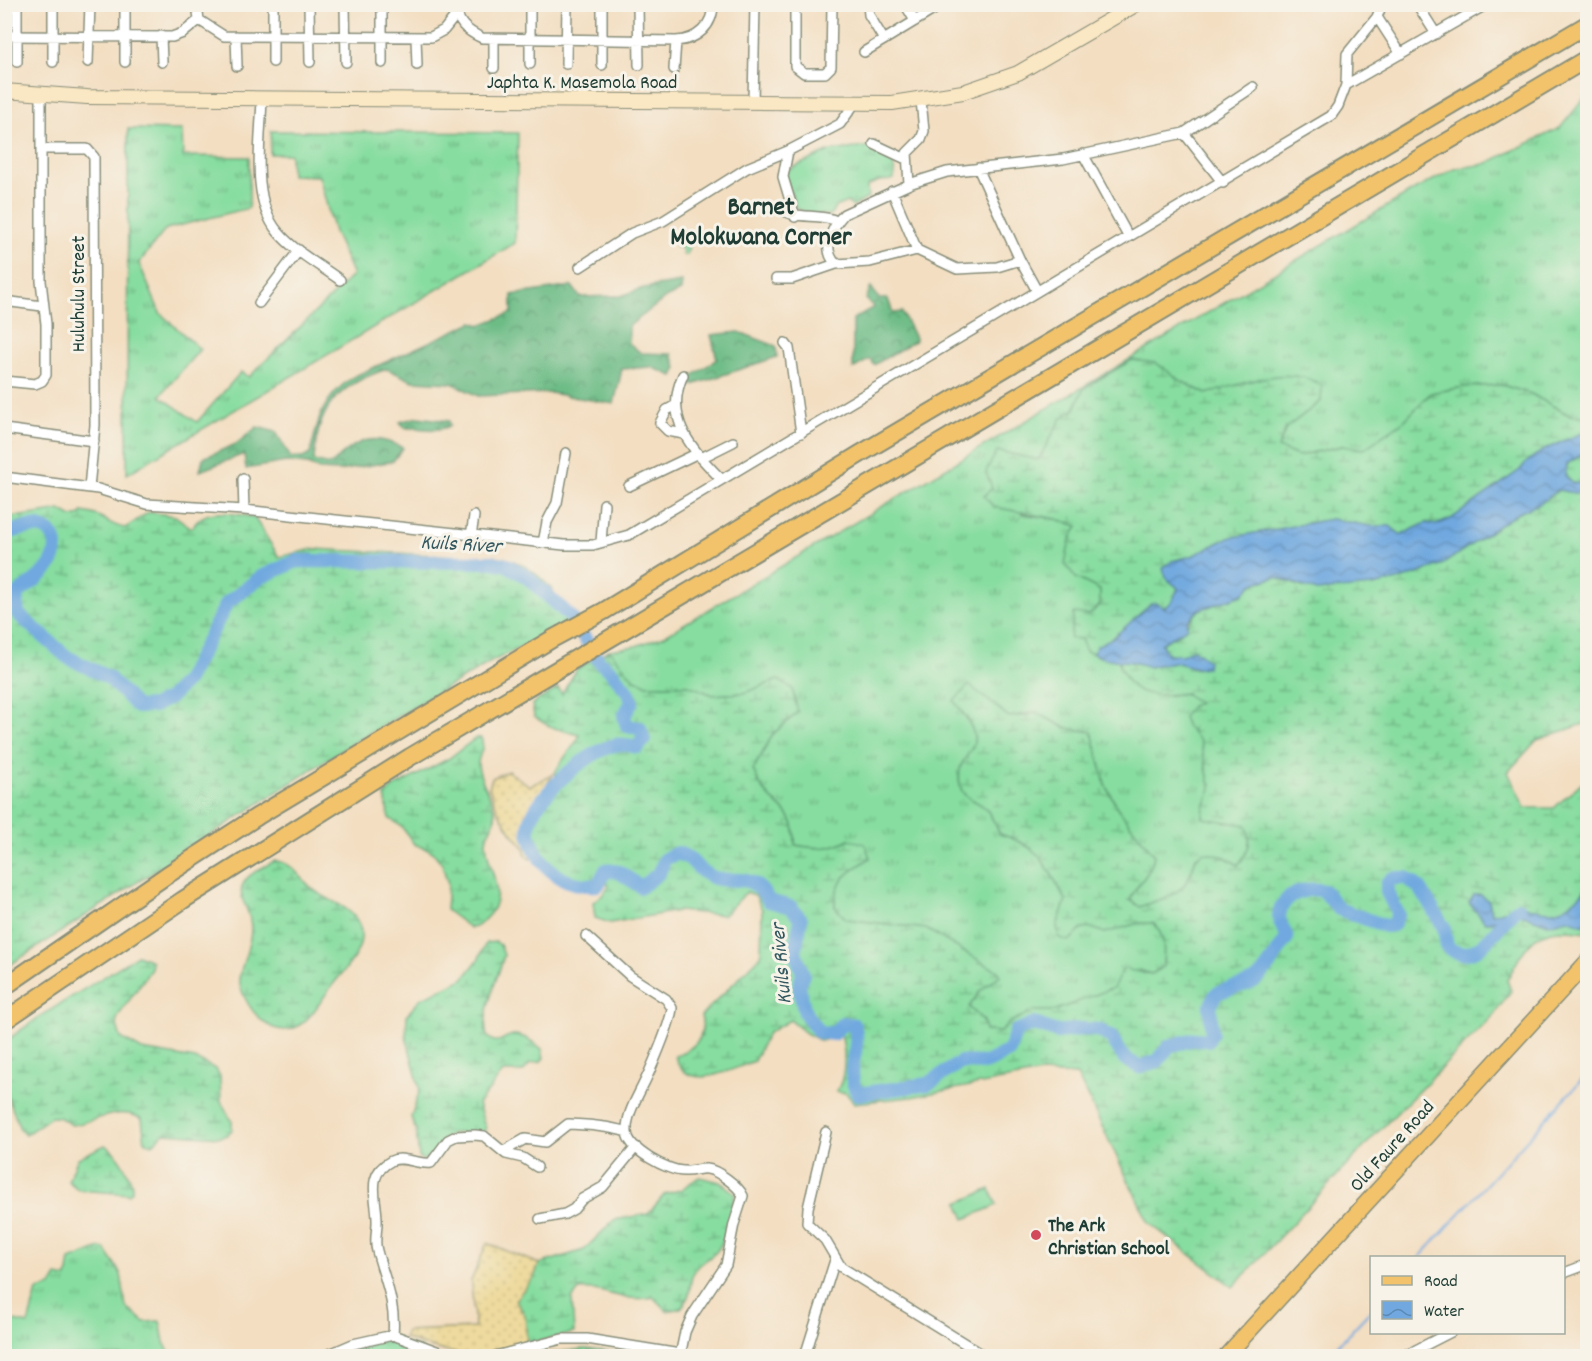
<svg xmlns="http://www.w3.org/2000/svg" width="1592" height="1361" font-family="Dekko,sans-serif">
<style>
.grass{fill:url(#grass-tufts);stroke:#538d6a;stroke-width:1.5}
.forest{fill:url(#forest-crowns);stroke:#467c5d;stroke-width:1.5}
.wetland{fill:url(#wetland-marsh);stroke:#538d6a;stroke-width:1.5}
.sand{fill:url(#sand-dots);stroke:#868c69;stroke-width:1.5}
.park{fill:url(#park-crowns);stroke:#538d6a;stroke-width:1.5}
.pitch{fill:#87dda0;stroke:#538d6a;stroke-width:1.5}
.water{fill:url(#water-waves);stroke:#48728a;stroke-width:1.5}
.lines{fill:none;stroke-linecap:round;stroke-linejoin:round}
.stream{stroke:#70a8df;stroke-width:2}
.river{stroke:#70a8df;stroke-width:14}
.minor-casing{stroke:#898e7a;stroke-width:12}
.secondary-casing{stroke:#898e7a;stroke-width:16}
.primary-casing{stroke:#898e7a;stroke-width:18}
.motorway-casing{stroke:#898e7a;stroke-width:20}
.minor{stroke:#fff;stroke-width:9}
.secondary{stroke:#fae7c3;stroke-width:14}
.primary{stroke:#f2c36a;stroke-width:15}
.motorway{stroke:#f2c36a;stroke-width:16}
.poi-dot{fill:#d1495b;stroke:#f7f3e8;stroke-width:2}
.labels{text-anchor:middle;stroke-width:6;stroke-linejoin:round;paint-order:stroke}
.street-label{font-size:20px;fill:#1f3d34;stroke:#f7f3e8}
.poi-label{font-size:20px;font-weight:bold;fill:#1f3d34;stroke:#f7f3e8;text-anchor:start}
.water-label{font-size:21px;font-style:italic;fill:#33585f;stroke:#f7f3e8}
.district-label{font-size:26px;font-weight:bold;fill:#1f3d34;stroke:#f7f3e8}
</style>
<defs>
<pattern id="grass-tufts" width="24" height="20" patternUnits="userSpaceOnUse" patternTransform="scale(1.5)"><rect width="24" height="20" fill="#87dda0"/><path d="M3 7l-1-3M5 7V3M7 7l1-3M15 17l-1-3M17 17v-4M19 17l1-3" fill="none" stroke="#6eb483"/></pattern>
<pattern id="forest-crowns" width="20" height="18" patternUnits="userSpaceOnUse" patternTransform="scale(1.5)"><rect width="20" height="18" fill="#6dbc86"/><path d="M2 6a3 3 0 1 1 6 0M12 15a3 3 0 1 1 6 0" fill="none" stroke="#599a6e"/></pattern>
<pattern id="wetland-marsh" width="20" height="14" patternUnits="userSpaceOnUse" patternTransform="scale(1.5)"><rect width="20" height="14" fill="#87dda0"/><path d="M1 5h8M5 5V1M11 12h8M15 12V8" fill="none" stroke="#6eb483"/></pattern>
<pattern id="sand-dots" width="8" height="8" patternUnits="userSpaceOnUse" patternTransform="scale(1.5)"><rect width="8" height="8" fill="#eeda9e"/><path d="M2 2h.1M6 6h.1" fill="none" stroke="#ccbc89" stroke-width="1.8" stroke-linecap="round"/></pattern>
<pattern id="park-crowns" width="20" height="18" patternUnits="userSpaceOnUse" patternTransform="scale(1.5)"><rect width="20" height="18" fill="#87dda0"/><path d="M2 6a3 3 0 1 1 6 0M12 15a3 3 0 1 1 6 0" fill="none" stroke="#6eb483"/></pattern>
<pattern id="water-waves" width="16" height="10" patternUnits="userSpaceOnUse" patternTransform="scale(1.5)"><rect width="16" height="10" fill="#70a8df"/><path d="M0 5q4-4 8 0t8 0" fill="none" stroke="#5b8ab6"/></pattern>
</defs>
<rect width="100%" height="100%" fill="#f7f3e8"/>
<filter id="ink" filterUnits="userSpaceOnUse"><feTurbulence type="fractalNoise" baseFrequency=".0167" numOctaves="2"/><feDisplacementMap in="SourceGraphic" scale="12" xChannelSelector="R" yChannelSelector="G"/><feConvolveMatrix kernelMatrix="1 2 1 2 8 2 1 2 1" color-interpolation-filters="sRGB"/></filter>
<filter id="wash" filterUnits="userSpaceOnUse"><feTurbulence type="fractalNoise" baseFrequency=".008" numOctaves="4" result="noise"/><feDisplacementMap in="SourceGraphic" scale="24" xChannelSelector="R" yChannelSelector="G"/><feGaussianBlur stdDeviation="1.35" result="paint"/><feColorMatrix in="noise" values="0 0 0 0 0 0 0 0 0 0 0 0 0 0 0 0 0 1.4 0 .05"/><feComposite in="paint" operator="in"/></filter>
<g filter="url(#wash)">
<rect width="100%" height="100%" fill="#f3dec1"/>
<path class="grass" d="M1587,95V417L1569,415L1531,394L1502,385L1464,387L1431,393L1404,421L1364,449L1342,446L1298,456L1278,448L1286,428L1321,401L1277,376L1206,394L1183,382L1084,388L1074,409L1062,418L1038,460L998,451L1022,514L1057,519L1078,526L1070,540L1076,578L1100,590V606L1089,615L1081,639L1086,651L1105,659H1120L1121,668L1167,696C1180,693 1190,691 1200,703L1187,727L1200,741L1211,789L1204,807L1203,817L1247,825C1253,840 1249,853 1238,865L1225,857H1196C1186,896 1175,893 1140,907L1130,900C1138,881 1151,875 1154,855L1118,809L1105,784L1092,732L1066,728L1035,712L1009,717L990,701H954C1000,757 953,746 960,785C963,800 977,799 986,809C992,816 996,826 1000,834C1041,846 1046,865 1066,900L1057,926L1069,941L1082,929L1092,927L1105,933L1138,923H1153C1166,935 1164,950 1163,967L1152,974L1139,970L1114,988L1054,1011H1034L1010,1022L1001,1032L985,1031L984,1021L969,1007L980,991L1000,975L926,929L846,919L835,907C834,880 849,872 870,858L849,839C830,850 816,849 795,845C795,807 780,813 762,788C759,783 756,776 753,770L773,734L798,712L778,680L744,693L713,695L688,685H647L633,678L609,650L636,646L664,636L1416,189L1454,169L1485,164L1560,128Z
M128,129L182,130L183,156L249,157V208L166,229L139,263L160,313L200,349L160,396L197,422L241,372L249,377L353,275L334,232L319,176L291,175L290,154H270L271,131L518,133L515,243L127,474Z
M874,146L901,159L893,163L895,175L892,180L879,181L867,186L868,198L853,207L847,202L835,207L830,215L814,214L797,209L783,172L830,151Z
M100,1248L105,1249L121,1274L126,1307L144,1322L160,1321L164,1342L171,1356H5V1319L28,1324L37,1291L51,1286L57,1276L67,1278L70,1260Z
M383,1340L396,1341L421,1348L423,1354L421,1356H335Z"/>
<path class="forest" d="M682,282L681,291L667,297L629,326V343L641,353L672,354L677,368L673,376L651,367L622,369L614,404L550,393L478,396L452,383L413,381L387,369C338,385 317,407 314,461L330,465C356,442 369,430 403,448L393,461L339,471L319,470L307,464L286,462L246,469L244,454L200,471L203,458L236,444L257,427L276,432L291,458H303L310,454C318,419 322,398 353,377L473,322L480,325L512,313V295L572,286L580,297L621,296L644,288Z
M871,287L879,299H888L893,313L902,312L916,340L874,365L870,359L853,369V319L874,307L866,299Z
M739,332L776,346L777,357L693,385L691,377L717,359L711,335Z
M418,417L449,421L450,426C432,433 423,427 405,428L400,422Z"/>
<path class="wetland" d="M1132,360L1156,363L1183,382L1206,394C1240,385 1292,362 1322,386L1321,401L1286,428L1278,448L1298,456L1342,446L1364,449L1404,421L1431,393L1464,387L1502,385L1531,394L1569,415L1587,417V431C1565,442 1535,449 1520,470L1451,519L1436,525L1426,523L1401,535L1396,531L1331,519L1228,538L1192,556L1172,561L1166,578L1178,588L1172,603L1164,608L1151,604L1114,637L1097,646L1093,653L1086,651L1081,639L1070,638L1074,613L1089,615L1100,605V590L1076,578L1065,564L1070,540L1078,526L1057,519L994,507L984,496L992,488L986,472L997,451L1038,460L1062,418L1075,409L1084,388Z
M1587,451V483H1572L1565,475L1567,464Z
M1559,490L1587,495V723L1537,740L1508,772L1525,808H1554L1581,783L1587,782V932C1537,924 1529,939 1507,980L1511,991L1494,1015L1375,1135L1233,1287L1149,1223L1077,1075L1041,1073L911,1097L854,1103L846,1093L836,1092C846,1079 846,1051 841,1035L821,1041L806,1033L790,1020L768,1033L754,1061C730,1070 686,1094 675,1056C694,1049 707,1037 701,1016L761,956L762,910L756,896L747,892L724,915L678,911L610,923L595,918L593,902L604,894L609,885L604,878L598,885C569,887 547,874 534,848C531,841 527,833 529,825C535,809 548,795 559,783L555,773C562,758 573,749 580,735C562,730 549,729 534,716L532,704L558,688L562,694L577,669L609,650L633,678L647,685H688L713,695L744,693L778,680L792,688L798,712L773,734L753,770C756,776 759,783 762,788C780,813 795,807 795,845C816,849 830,850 849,839L865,844L870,858C849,872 834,880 835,907L846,919L926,929L999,972L1000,975L980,991L969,1007L984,1022L985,1031L1001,1032L1010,1022L1034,1011H1054L1113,988L1123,969L1152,974L1163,967C1164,950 1166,935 1153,923H1138L1105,933L1092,928L1082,929L1069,941L1059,938L1057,926L1066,900C1046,865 1041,846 1000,834C996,826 992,816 986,809C977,799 962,800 960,784C953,745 1000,757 954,701L969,685L1009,717L1029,715L1035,712L1066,728L1092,732L1105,784L1118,809L1154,855C1151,875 1138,881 1130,900L1140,907C1175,893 1186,896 1196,857L1204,852L1225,857L1238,865C1249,852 1253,840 1246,825L1203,818L1204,807L1211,789L1200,741L1187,727L1183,717L1191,706L1199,703L1185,693C1170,695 1144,698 1132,686C1126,681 1123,671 1119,665L1120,659L1138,661L1149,667L1174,662L1197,668L1182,655L1168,654L1161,644L1180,633L1199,610L1242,595L1252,584L1276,577L1302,587L1373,586L1443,564L1516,514L1541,503Z
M60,510L72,517L81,515L82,512C104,514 107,525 125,528L149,512L175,516L192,528C205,505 232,514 254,517L279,557L313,549L476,557C484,557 493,555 500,557C531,563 563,593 568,623L487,664L343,749L5,968L4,517C21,517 44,513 60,510Z
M476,738H481C486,748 478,755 478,764C479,781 492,796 495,812C497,824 486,831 486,842C487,869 510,896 485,919C480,924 478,928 470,928L446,910L448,884L442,864L433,852L414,844L402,827L389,818L385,795L392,788L448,759Z
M275,861C294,861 303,884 318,893C334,903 354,908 360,927C367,950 342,972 331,987C321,1000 312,1018 298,1026C269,1042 242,1003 239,979C242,963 251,945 251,929C251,919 248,911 244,903C233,879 258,870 275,861Z
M496,942L500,945L504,955C499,976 480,1014 487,1036C499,1048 502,1036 514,1035C523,1035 535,1043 542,1049L544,1058L540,1062L530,1063L523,1072H503L478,1104L486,1129L483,1133H452L443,1140L432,1158L423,1160L419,1157L416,1131L411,1117L420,1090L406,1036L407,1015L420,999L463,979L478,960L486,943Z
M137,955L152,961L151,969L119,1015L116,1022L121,1038L142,1050L195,1059L216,1069L220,1076L221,1101L232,1122V1130L227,1135L219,1137L164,1133L153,1144L145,1142L142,1119C118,1105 96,1122 72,1125L59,1117H51L25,1135L20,1129L5,1089V1042C46,1009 93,986 137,955Z
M105,1145C116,1150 134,1179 132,1191L129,1194L79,1190L68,1181L78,1158Z
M699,1177L720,1182L735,1193C732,1210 728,1237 717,1251C710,1259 698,1263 693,1274C687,1289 695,1289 681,1308L667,1311L653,1297C625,1304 600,1286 579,1290L572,1299L574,1333L527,1344L525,1316L515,1300L534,1277L539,1264L584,1250L614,1220L648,1214L665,1194L680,1190Z
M584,1349L653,1356H529Z"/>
<path class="sand" d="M508,771L530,786L553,774L525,823L524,835L534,856L530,859L526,856L524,847L512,833L499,813L489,788L492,778Z
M487,1243L539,1264L534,1277L515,1300L525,1316L527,1344C474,1361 456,1357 404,1338L406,1331L475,1328L471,1281Z"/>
<path class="park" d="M682,237L690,238L687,255H683L682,248L675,246Z"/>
<path class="pitch" d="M990,1189L997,1205L965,1219L958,1203Z"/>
<path class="water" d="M1587,431V451L1567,464L1565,475L1572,483H1587V495L1558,490L1541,503L1516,514L1443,564L1406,578L1373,586L1317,591L1276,577L1252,584L1242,595L1199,610L1187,621V628L1161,644L1168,654L1182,655L1193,649L1208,660L1207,667L1197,668L1174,662L1149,667C1131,658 1109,664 1093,653L1097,646L1114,637L1151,604L1157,603L1164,608L1172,602L1178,588L1166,578L1163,568L1172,561L1192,556L1228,538L1331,519L1370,526H1390L1401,535L1426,523L1436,525L1451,519L1520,470C1534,450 1565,441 1587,431Z
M1587,887V926L1568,919L1548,924L1521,914L1496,922H1485L1469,903L1474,895H1481L1489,901L1492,914L1503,911L1507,914C1509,912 1510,909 1513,907C1527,897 1552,933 1587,887Z"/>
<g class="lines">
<path class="stream" d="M1419,1258L1588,1073
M1328,1356L1372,1309"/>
<path class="river" d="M4,534C15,531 31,524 42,528C61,535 58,555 48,568C40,578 26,587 16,595L18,614L67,657L109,678L137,707L154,706L170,698L187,680L227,603L261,577L297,561L493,562L507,565L527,577L571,617L600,662L611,671L629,693L632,702L624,716L627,726L640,728L644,740L638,747C631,746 621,743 615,745C587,752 532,798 529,828C528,836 532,843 535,850C548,875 570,887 598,885L606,870L619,872L641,887L659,873L665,859L677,853C695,859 691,863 703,872C728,891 748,864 769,901L791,907L801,919L795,951L803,974L799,986L805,1013L819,1032L833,1034L843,1023L854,1025C863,1048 843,1068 858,1094L928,1084L961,1062L986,1063L1009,1051L1016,1031L1035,1024L1057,1032L1082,1029L1099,1030L1112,1038L1124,1058L1139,1067L1158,1061L1169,1046L1195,1039L1208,1040L1212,1033L1210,1007L1216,994C1227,988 1240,987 1252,982C1263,978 1279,949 1287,938C1285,931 1279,923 1279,916C1281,895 1307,886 1324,891L1339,909L1385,926L1393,925L1398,914L1387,892V883L1393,878H1406L1420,888L1444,928L1447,947C1478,971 1498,920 1519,908"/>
</g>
</g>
<g filter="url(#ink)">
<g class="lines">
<g class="minor-casing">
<path id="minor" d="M17,4V62
M53,4V62
M125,4V62
M197,4L199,20L224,36L431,37L444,30L456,15
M309,4L310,62
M345,4L346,62
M456,4C456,23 467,31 482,38L676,41C697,40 713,26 713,4
M530,4V64
M638,4L639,65
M795,4V66L804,73H825L831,67L832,4
M868,4L869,15L884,40
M905,4L915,21
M1417,4L1436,34
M1377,17L1401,54
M4,36L172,37L183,33L199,20
M161,36L162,62
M236,36L237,66
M416,38L417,65
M864,52L943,4
M88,62L90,4
M273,62V4
M382,63V4
M566,64L567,4
M602,65V4
M494,68V38
M674,69L676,41
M1346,85L1487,4
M262,98C261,139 250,199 278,232C294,251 319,265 340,280
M753,102L755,4
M1184,133L1253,87
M874,144L906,159
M42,149H87L94,157L95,425L89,488
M788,151L783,177L795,217
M1083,154L1128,236
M978,168L1020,260L1037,291
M909,184L907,153L921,139L924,131L921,100
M892,191L917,250
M779,208C797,221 817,212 837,221
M1020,260L997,267L957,269L917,250L870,262L836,264C821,249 832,227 844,214L912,183L947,172L1063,159L1184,133L1223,183
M580,267L632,233L663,221L747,168L788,151L840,124L855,103
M776,279H792L836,264
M4,301L42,306
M259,303L299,250
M785,343L789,348L801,433
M683,375C663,419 692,449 721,479
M4,381L35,384L42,381L46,375V324L41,281V94
M676,405L667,410L660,423L668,431L684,434
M4,429L94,441
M701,458L733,442
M4,477L98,489L147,504L244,510L564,545H593L629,535L1331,116L1338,106L1346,85L1347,54L1377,17L1382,4
M243,479L244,510
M629,486L696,454
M471,536L474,516
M601,542L604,504
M543,543L547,522L557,503L566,453
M586,936L630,976L666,999L672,1008C671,1023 649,1074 641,1089C635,1101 626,1117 627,1132C628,1150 668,1171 684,1171C692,1172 700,1168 707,1169C717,1170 739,1186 743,1196L734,1224L726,1265L692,1316L685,1332L680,1356
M826,1132L808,1208L807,1223L825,1240L841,1267L985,1356
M504,1151L525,1139L545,1142L568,1124C587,1125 608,1126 627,1132
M540,1219L565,1214L574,1209L582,1199L603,1187L636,1147
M1564,1273L1588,1264
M393,1335C396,1303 385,1281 377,1251C374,1242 377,1232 377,1223C378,1200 364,1175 391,1161C403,1155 418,1165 431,1163L448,1140L456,1136L475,1135L484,1136L506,1154L523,1158L537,1167
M325,1356L353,1344L393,1335L450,1356
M495,1356L562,1339H587L680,1354
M805,1356L835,1260
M1404,1356L1451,1332"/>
</g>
<g class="secondary-casing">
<path id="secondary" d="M4,91L87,97L892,103L963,92L1018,73L1137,4"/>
</g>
<g class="primary-casing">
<path id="primary" d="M1226,1356L1588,961"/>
</g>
<g class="motorway-casing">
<path id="motorway" d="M4,987L167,875L258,816L552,639L604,611L860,454L1588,24
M4,1021L183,900L410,757L1588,58"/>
</g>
<use href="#minor" class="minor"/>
<use href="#secondary" class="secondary"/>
<use href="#primary" class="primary"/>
<use href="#motorway" class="motorway"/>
</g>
</g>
<circle class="poi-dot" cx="1036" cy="1235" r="6"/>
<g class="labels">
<g class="street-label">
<text x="582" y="88">Japhta K. Masemola Road</text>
<text transform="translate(77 294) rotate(-90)" y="7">Huluhulu Street</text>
<text transform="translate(1391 1145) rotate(-48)" y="7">Old Faure Road</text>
</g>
<g class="poi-label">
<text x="1048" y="1231">The Ark<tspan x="1048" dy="23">Christian School</tspan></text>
</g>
<g class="water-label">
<text transform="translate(461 543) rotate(3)" y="7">Kuils River</text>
<text transform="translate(780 964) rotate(-95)" y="7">Kuils River</text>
</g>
<g class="district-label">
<text x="761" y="214">Barnet<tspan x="761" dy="30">Molokwana Corner</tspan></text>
</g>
</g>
<rect width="1592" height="1361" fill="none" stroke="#f7f3e8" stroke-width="24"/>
<rect x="1370" y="1256" width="195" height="78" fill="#f7f3e8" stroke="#a1aaa0" stroke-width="1.5"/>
<rect x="1382" y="1276" width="30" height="9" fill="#f2c36a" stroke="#a1aaa0" stroke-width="1.5"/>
<text x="1424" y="1286" font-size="18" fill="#1f3d34">Road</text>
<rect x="1382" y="1301" width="30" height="18" fill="url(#water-waves)" stroke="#a1aaa0" stroke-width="1.5"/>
<text x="1424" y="1316" font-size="18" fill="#1f3d34">Water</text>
</svg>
